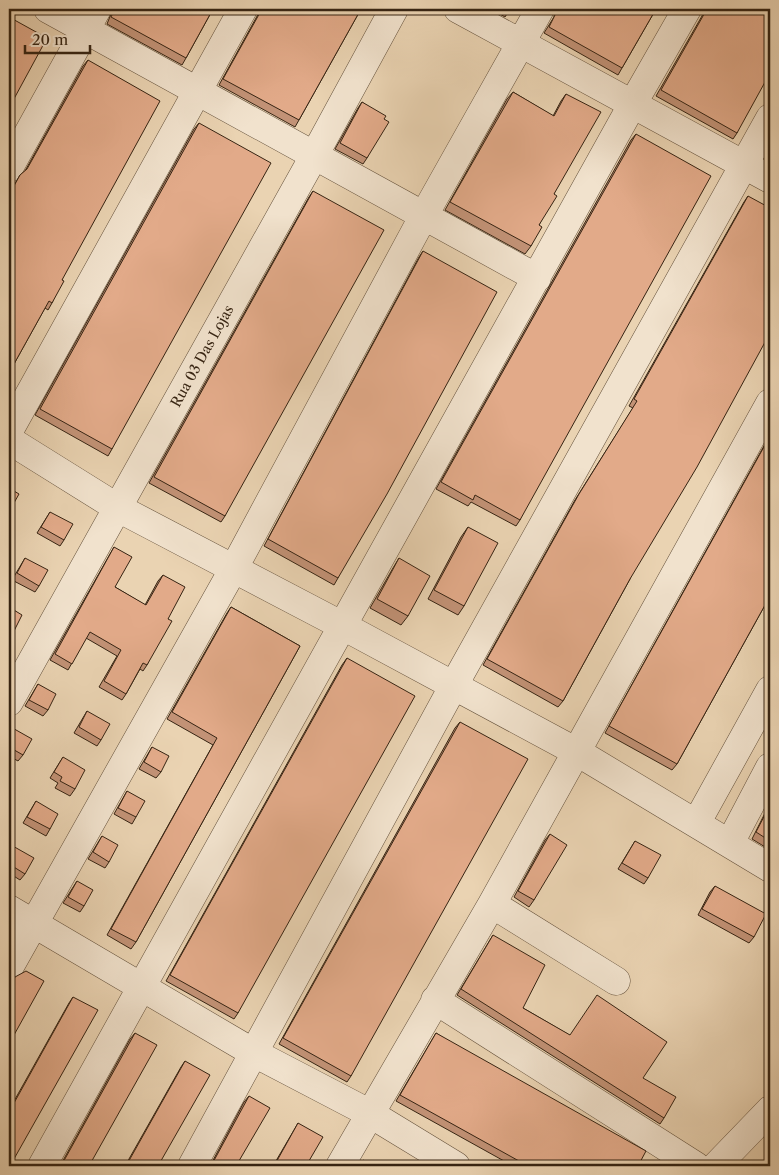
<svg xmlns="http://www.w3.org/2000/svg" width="779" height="1175" font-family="'Libre Caslon Text',serif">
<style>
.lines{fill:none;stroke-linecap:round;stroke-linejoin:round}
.minor-casing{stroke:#63503b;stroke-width:29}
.minor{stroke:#f1e2cd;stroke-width:28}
.wall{fill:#c29276;stroke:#362413}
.building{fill:#e2aa89;stroke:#362413}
.labels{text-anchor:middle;stroke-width:5;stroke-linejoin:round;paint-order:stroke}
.street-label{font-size:14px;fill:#362413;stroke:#f1e2cd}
</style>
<rect width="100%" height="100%" fill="#ead3b2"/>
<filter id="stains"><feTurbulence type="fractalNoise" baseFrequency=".004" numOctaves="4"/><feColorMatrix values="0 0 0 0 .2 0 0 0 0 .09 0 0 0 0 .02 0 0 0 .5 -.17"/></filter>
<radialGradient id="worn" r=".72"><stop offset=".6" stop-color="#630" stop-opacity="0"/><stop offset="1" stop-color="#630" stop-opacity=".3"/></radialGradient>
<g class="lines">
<g class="minor-casing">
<path id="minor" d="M48,9L537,278
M458,9L770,179
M9,168L97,9
M9,431L243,9
M9,440L118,508L343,626L577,752L770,868
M9,702L314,156L394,9
M697,822L770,690
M730,843L770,767
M492,904L616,981
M9,909L254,1053L369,1113L456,1166
M9,968L234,568L423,217L540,9
M435,1000L696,1166
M42,1166L632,105L687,9
M192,1166L454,685L770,118
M340,1166L492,904L770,403
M716,1166L770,1110"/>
</g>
<use href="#minor" class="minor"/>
</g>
<path class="wall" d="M113,9H213L186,58L182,65L107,24Z
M261,9H361L299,120L295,127L219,85Z
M491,9H510L505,17Z
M555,9H656L622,68L618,75L544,33L554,17Z
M706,9H770L737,133L733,139L656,96Z
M88,60L62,280L52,303L48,310L45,308L9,373V194L20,175L25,171L83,66Z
M513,92L553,116L561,101L566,94L554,194L539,225L531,246L525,254L445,210L507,99Z
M362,102L384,119L367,158L363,164L335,149L358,108Z
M199,123L112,449L108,456L35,415L194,129Z
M636,134L520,520L516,526L471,502L468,506L436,489L631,140Z
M770,155V161L767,160Z
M313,191L225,516L221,522L149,483L309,197Z
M748,196L630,579L563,701L558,707L483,665L575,500L633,408L629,406L744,202Z
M423,251L338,578L334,585L264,546L419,257Z
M770,435V596L677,764L672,770L605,733Z
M50,512L64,540L60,546L37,533Z
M468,527L464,606L458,615L428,599L461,537Z
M114,547L115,587L145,605L158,581L163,575L168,619L147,665L143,671L140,669L126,694L122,700L99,687L117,656L86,638L68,670L50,660L110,554Z
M25,558L39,586L35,592L12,580Z
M399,558L408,616L401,625L370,608L393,568Z
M9,607L14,631L9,637Z
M231,607L300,646L136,942L131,949L107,935L213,745L167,719L227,613Z
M347,658L238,1013L234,1019L166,981L342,665Z
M38,684L48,710L43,716L25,706Z
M87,711L101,740L97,746L74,733Z
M460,722L351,1076L347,1082L279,1044L455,728Z
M9,726L23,755L18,761L9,756Z
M152,747L161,772L156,778L139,769Z
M63,757L75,789L70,796L55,788L58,783L50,778Z
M127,791L136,817L132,824L114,814Z
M36,801L50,829L46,836L23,823Z
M770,803V850L752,839Z
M550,834L534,900L529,907L514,897L545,840Z
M102,836L109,862L105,868L88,859Z
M635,841L648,878L644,884L618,869Z
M11,845L25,874L20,880L9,873V848Z
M77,881L84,906L80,912L63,903Z
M715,886L754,937L749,943L698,915L710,892Z
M493,935L523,1008L643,1078L664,1118L660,1124L457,995Z
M73,997L9,1166V1110L69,1003Z
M135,1033L89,1166H60L130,1039Z
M436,1033L638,1166H513L396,1101Z
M185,1061L158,1166H125L181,1067Z
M249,1096L236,1166H210L244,1102Z
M298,1123L306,1166H273L294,1130Z"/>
<path class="building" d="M115,9H213L186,58L111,17Z
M262,9H361L299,120L223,79Z
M558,9H656L622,68L549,27Z
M707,9H770V73L737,133L661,90Z
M9,17L47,38L9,108Z
M88,60L160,101L62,280L64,281L52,303L49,301L9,373V195L20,175L27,169Z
M513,92L554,116L566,94L601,112L554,194L557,196L539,225L542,227L531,246L450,202Z
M362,102L386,116L384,119L389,122L367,158L340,143Z
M199,123L271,163L112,449L40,409Z
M636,134L711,176L520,520L475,495L473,500L441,482Z
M313,191L384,230L225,516L154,477Z
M748,196L770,208V333L697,467L630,579L563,701L487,659L579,494L637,401L634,399Z
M423,251L497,292L387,494L338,578L268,539Z
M770,436V596L677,764L609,726Z
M9,488L19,494L10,510L9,509Z
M50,512L73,524L64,540L41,527Z
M468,527L498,543L464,606L434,590Z
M114,547L132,557L115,587L146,605L163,575L185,587L168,619L172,621L147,665L143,663L126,694L104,681L121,650L90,632L72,664L55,654Z
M25,558L48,570L39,586L17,573Z
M399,558L430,576L408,616L377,599Z
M9,607L22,615L14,631L9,628Z
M231,607L300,646L136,942L111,929L217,738L172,712Z
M347,658L415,696L238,1013L170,975Z
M38,684L56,694L48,710L29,700Z
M87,711L110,724L101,740L79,727Z
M460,722L528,759L351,1076L283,1038Z
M9,726L32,739L23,755L9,747Z
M152,747L169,756L161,772L144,762Z
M63,757L85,770L75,789L60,781L62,777L54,772Z
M127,791L145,801L136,817L118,808Z
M36,801L58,814L50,829L27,817Z
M770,805V841L756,832Z
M550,834L567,845L534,900L518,891Z
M102,836L118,845L109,862L93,852Z
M635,841L661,855L648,878L622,863Z
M11,845L34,858L25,874L9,864V849Z
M77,881L93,890L84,906L68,897Z
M715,886L766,914L754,937L702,909Z
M493,935L545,965L523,1008L570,1035L597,995L667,1042L643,1078L676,1097L664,1118L461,989Z
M26,971L44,981L9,1044V987L15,977Z
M73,997L98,1010L10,1166H9V1112Z
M135,1033L157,1045L89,1166H61Z
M436,1033L646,1151L638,1166H528L400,1095Z
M185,1061L210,1075L158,1166H126Z
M249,1096L270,1108L236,1166H211Z
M298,1123L323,1137L306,1166H274Z
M363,1160L375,1166H359Z"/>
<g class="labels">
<g class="street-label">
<text transform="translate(202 356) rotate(-61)" y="5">Rua 03 Das Lojas</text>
</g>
</g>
<rect width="779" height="1175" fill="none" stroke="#ead3b2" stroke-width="30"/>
<rect x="10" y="10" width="759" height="1155" fill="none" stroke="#362413" stroke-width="2.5"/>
<rect x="15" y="15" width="749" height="1145" fill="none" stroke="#362413"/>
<path d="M25 45v8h65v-8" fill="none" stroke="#362413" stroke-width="2.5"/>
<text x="32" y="45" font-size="15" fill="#362413" stroke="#f1e2cd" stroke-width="4" paint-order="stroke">20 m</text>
<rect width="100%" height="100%" filter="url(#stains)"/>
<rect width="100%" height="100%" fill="url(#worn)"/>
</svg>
